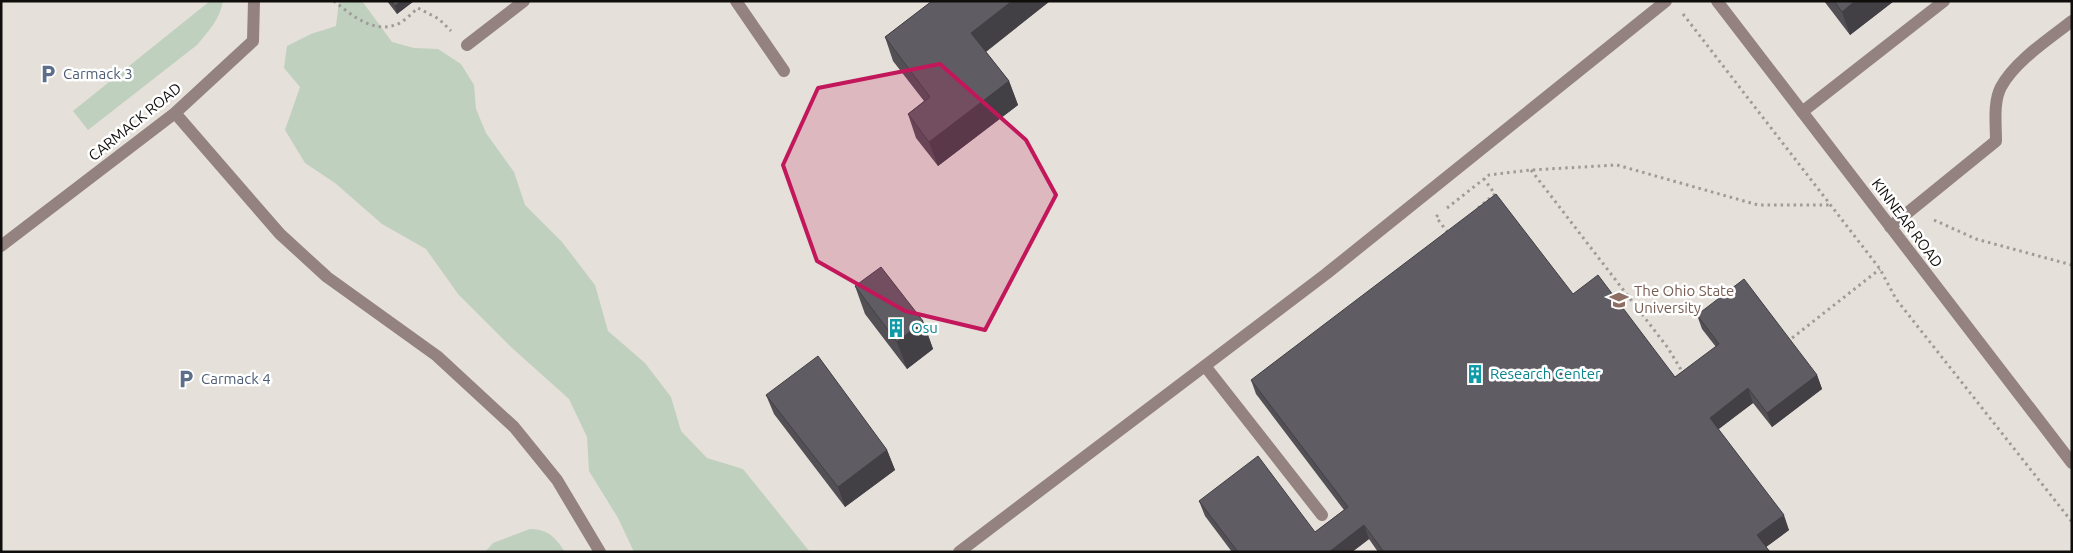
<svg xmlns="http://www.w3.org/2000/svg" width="2073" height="553" font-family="Ubuntu,sans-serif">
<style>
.green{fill:#c0d0bf}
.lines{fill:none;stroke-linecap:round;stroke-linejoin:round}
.path{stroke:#9f9b96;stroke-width:3;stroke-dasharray:2.5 4;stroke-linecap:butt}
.minor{stroke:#93827f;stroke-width:12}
.wall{fill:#524f55}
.shaded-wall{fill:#424045}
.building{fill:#5f5c63;stroke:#424045}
.marked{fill:#c2185b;fill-opacity:0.2;stroke:#c2185b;stroke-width:4;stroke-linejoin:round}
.labels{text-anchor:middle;stroke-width:5;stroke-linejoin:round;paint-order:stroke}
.service-label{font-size:15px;fill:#4e5e75;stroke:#fff;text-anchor:start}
.street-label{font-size:15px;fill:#100e0c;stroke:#fff}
.education-label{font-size:15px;fill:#785e54;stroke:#fff;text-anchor:start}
.culture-label{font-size:15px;fill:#0d838f;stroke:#fff;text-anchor:start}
</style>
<rect width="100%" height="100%" fill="#e5e0d9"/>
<path class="green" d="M210,1H223C220,19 208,32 197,45L88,130L73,111Z
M339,1H362L392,42L414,48L438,49L461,64L474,85L476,109L486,133L514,172L525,205L562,242L595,285L608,331L645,363L671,397L681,431L707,458L743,469L810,552H634L618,518L589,471L587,437L569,399L511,347L458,294L426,249L382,224L335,183L305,163L285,130L300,87L284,68L287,46L311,34L336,26Z
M530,529C548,529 556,538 565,552H485L493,543Z"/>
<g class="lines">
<path class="path" d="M334,1C350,14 372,33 395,25C403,23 412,13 418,8L439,19L451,31
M1683,14L1880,269L1896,299L2072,522
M1531,170L1668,348L1683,373
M1447,208L1489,175L1531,170L1617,165L1758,205H1831
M1478,208L1495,194L1484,179
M1438,215L1436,217L1449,234
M1934,220L1976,239L2072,265
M1787,342L1880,269"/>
<path class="minor" d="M736,1L784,71
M1717,1L2072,463
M467,45L524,1
M1802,112L1944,1
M175,113L280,234L327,277L437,356L514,427L557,480L600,552
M1890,227L1996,141C1996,124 1993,102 2001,87C2015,61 2049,39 2072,21
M1,246L175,113L253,41L254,1
M1205,366L1322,515
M959,552L1326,274L1666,1"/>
</g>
<path class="wall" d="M387,1H414L397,14Z
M930,1H1050L986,52L1009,81L1018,105L938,166L916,138L908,114L924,101L893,61L885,37L931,2Z
M1824,1H1894L1850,35Z
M855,286L923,321L933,349L907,369L865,314Z
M1573,294L1675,377L1716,347L1702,329L1697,315L1817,375L1822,389L1772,427L1753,403L1718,429L1789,530L1766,547L1770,552H1378L1369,539L1352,552H1232L1205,516L1199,501L1315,532L1344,510L1256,394L1251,380Z
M766,395L887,450L895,470L845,507L774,414Z"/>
<path class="shaded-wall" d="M401,1H414L397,14L395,6Z
M1012,1H1050L980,56L971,33Z
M1855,1H1894L1850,35L1842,12Z
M1009,81L1018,105L938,166L929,142Z
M923,321L933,349L907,369L897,342Z
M1817,375L1822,389L1772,427L1767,413Z
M1748,388L1753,403L1715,432L1710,418Z
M887,450L895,470L845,507L838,487Z
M1784,515L1789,530L1762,550L1757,535Z
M1364,525L1369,539L1352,552H1328Z"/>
<path class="building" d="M391,1H401L395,6Z
M932,1H1012L971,33L1009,81L929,142L908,114L930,97L885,37Z
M1834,1H1855L1842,12Z
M1496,194L1573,294L1598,275L1675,377L1719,344L1697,315L1744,279L1817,375L1767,413L1748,388L1710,418L1784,515L1757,535L1770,552H1384L1364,525L1329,552H1238L1199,501L1258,456L1315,532L1348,507L1251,380Z
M881,267L923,321L897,342L855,286Z
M818,356L887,450L838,487L766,395Z"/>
<path class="marked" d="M940,64L1026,140L1056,195L985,330L905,311L817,261L783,165L818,88Z"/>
<defs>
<g id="parking-bare" transform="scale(1.5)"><path d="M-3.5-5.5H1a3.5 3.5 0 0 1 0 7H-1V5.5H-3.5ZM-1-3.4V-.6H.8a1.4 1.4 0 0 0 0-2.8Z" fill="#5c6f8a" stroke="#fff" stroke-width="2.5" paint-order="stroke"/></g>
<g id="university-bare" transform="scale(1.5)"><path d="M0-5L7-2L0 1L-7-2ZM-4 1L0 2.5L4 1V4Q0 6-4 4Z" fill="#8d6e63" stroke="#fff" stroke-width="2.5" paint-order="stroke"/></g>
<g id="building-bare" transform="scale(1.5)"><path d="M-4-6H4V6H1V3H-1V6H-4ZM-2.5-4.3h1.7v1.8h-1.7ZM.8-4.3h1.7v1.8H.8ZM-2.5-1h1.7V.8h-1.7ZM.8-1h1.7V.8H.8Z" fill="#0f9aa8" stroke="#fff" stroke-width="2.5" paint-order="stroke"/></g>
</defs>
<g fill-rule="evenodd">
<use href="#parking-bare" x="48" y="74"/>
<use href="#university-bare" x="1619" y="300"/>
<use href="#building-bare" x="896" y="328"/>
<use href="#building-bare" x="1475" y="374"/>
<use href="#parking-bare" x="186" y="379"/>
</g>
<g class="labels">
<g class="service-label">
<text x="63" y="79">Carmack 3</text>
<text x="201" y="384">Carmack 4</text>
</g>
<g class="street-label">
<text transform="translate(135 122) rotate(-39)" y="5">CARMACK ROAD</text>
<text transform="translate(1907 223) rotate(53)" y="5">KINNEAR ROAD</text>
</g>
<g class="education-label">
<text x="1634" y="296">The Ohio State<tspan x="1634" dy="17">University</tspan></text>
</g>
<g class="culture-label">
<text x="911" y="333">Osu</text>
<text x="1490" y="379">Research Center</text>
</g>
</g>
<rect width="2073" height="553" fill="none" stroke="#100e0c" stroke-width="5"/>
</svg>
